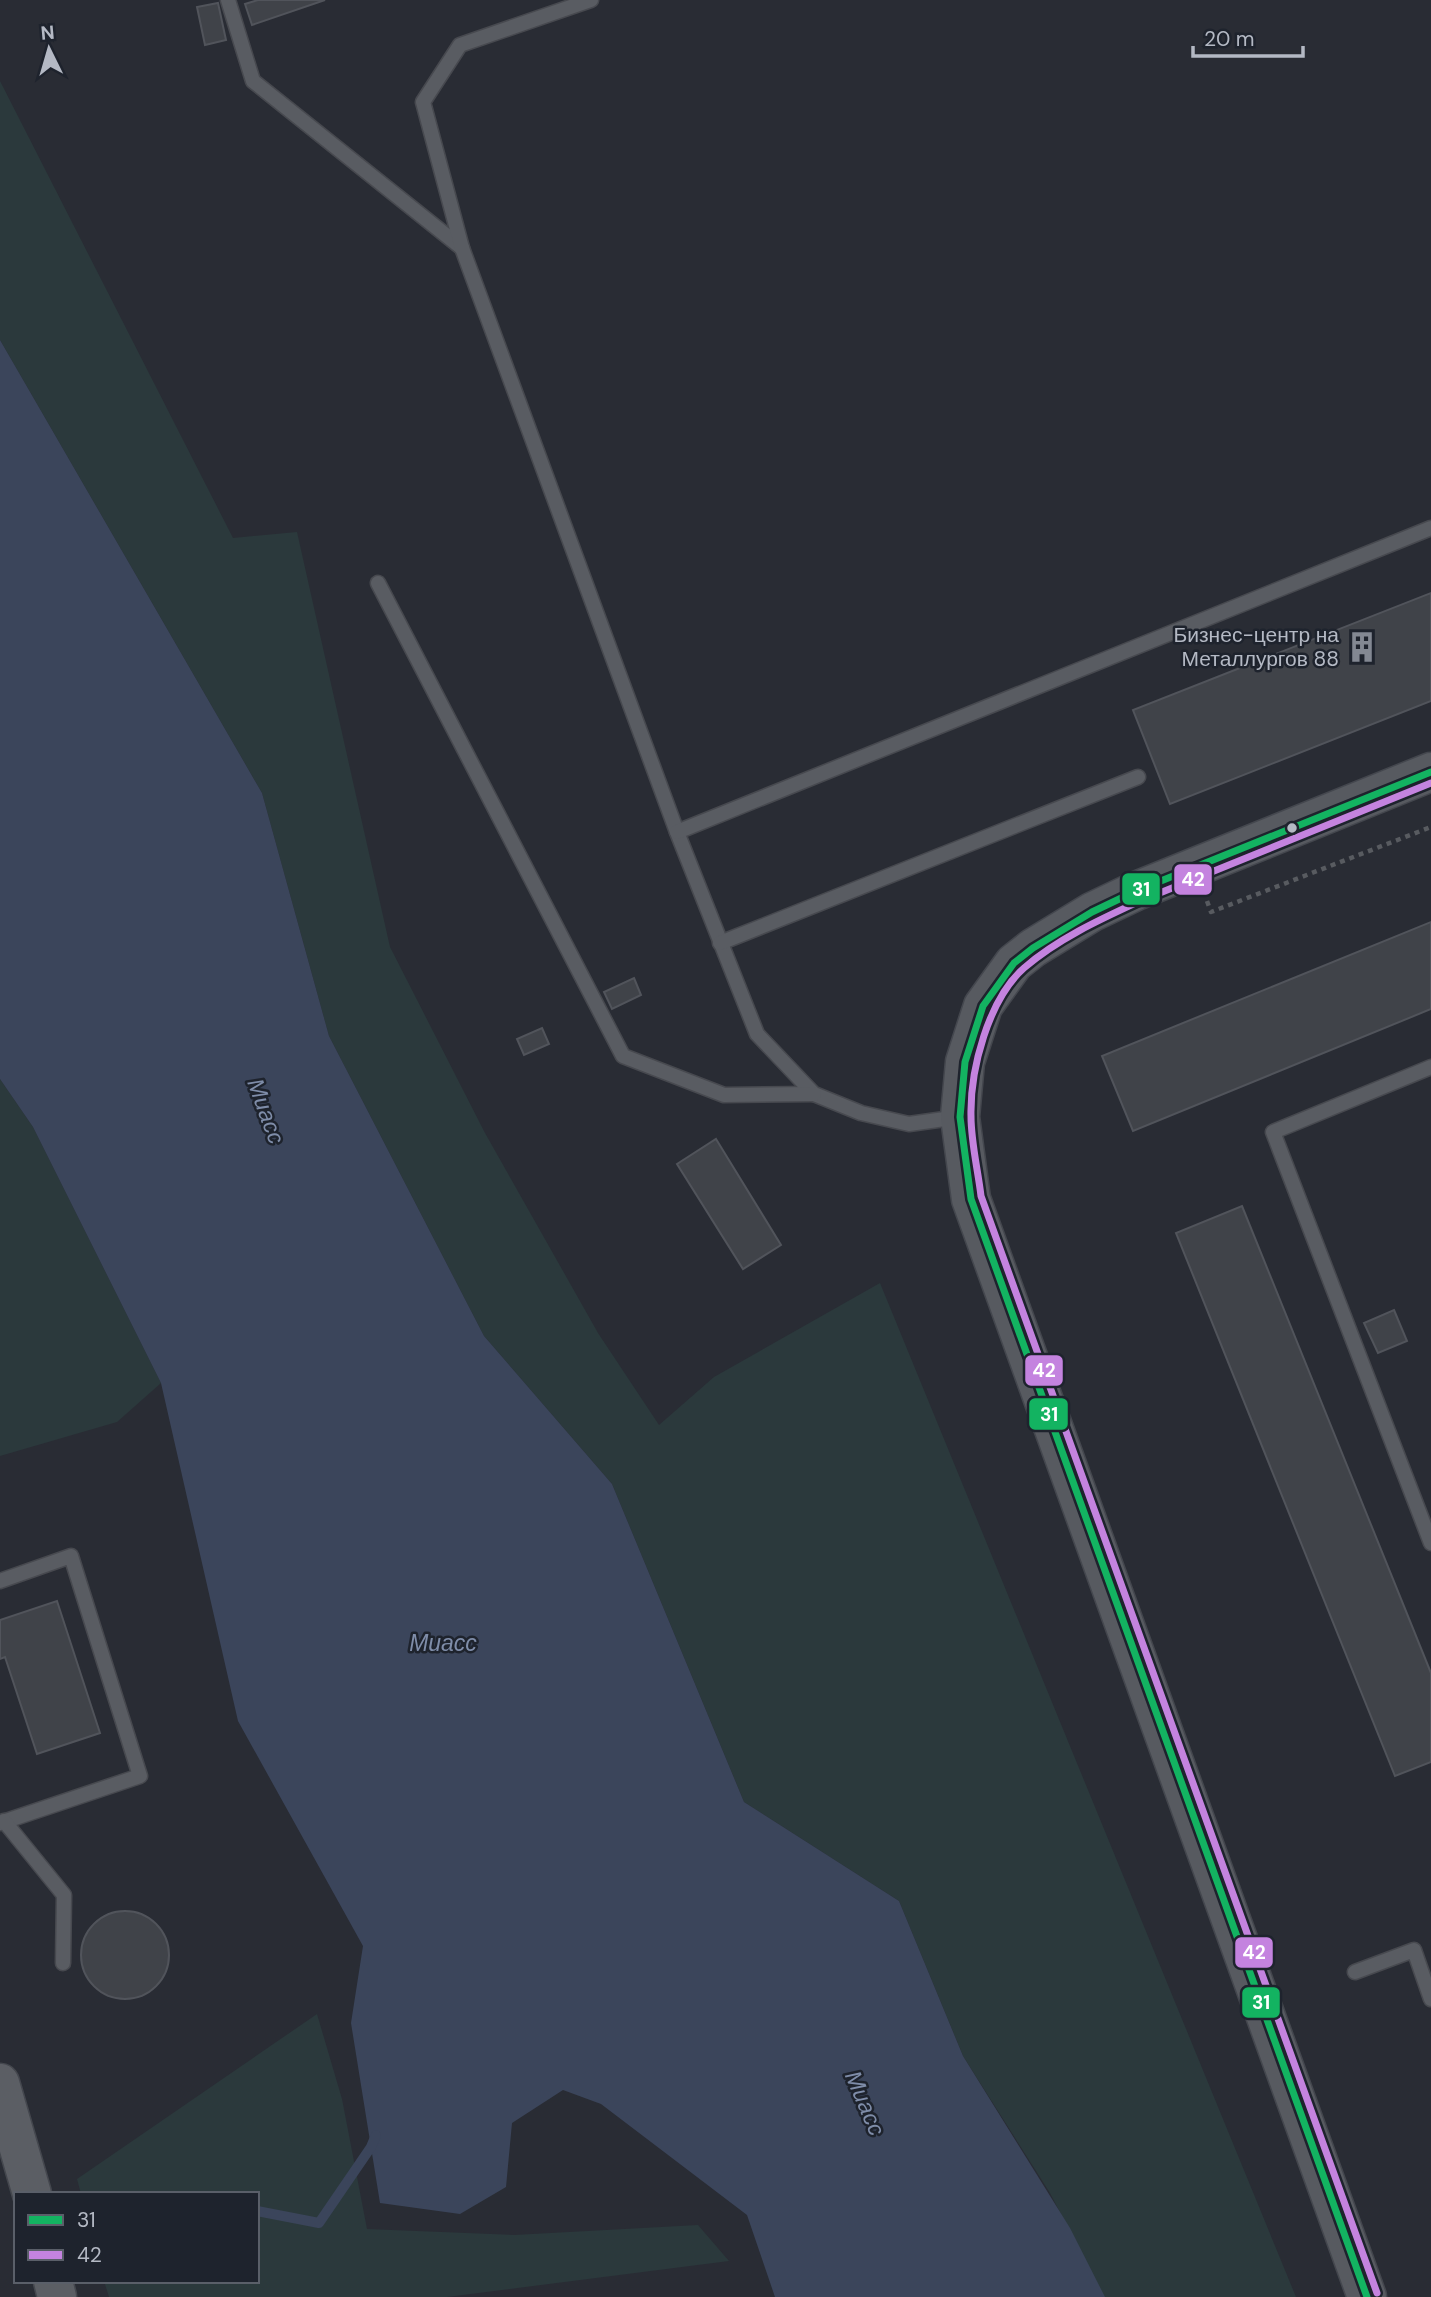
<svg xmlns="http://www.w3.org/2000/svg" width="1431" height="2297" font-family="'DM Sans',sans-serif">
<rect width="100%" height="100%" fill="#292c34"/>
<!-- green -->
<g fill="#2b393c">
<polygon points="0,81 233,538 297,532 390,947 485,1133 598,1333 659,1425 714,1377 880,1283 1296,2297 1104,2297 1050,2193 963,2056 899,1901 744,1802 612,1484 484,1336 329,1036 262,793 0,340"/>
<polygon points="0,1079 33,1127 161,1383 117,1422 0,1456"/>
<polygon points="317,2014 342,2099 367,2229 514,2235 698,2225 729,2261 447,2297 109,2297 104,2281 257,2281 257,2194 81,2194 77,2179"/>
</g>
<!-- water -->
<polygon fill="#3b455b" points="0,340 262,793 329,1036 484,1336 612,1484 744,1802 899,1901 963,2056 1070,2228 1105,2297 775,2297 747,2215 601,2104 563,2090 512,2123 506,2187 460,2214 380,2203 351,2023 363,1946 238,1721 161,1383 33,1127 0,1079"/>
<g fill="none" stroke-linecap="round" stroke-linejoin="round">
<!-- stream -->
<polyline stroke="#3b455b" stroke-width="10" points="257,2211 319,2223 371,2147 376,2135"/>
</g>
<!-- building -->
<g fill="#404349" stroke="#51545b" stroke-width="2">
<polygon points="258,0 325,0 252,25 245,4"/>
<polygon points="218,3 226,40 205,45 197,7"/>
<polygon points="1431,593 1431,701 1170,804 1133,710"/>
<polygon points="1431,922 1431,1009 1133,1131 1102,1056"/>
<polygon points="634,978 641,995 612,1009 604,992"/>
<polygon points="542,1028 549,1044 524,1055 517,1039"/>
<polygon points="716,1139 781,1245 743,1269 677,1164"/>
<polygon points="1242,1206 1431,1673 1431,1762 1395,1776 1176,1233"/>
<polygon points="1394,1310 1407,1341 1378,1353 1364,1323"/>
<polygon points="57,1601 100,1733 37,1754 5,1657 0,1659 0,1620"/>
<circle cx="125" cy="1955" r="44"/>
</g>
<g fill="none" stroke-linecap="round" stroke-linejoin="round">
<defs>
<g id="service">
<polyline points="228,0 253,81 462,248"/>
<polyline points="591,0 460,45 423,102 462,248 677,832 757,1034 814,1094 861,1113 909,1124 959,1117"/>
<polyline points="378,583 623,1056 724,1095 814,1094"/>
<polyline points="677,832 1431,528"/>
<polyline points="720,943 1138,777"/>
<polyline points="1431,1067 1273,1132 1431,1543"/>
<polyline points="0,1581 71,1556 140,1776 0,1823"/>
<polyline points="4,1821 64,1895 63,1963"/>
<polyline points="1355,1972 1414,1950 1431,1999"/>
</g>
<polyline id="secondary" points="1367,2297 971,1199 960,1117 965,1062 983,1006 1014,963 1033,948 1092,912 1136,891 1431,772"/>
<g id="primary">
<polyline points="0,2083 32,2194"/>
<polyline points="53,2281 57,2297"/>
</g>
</defs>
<!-- service casing -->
<use href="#service" stroke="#47494f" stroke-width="17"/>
<!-- secondary casing -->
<use href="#secondary" stroke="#44474e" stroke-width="41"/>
<!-- primary casing -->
<use href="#primary" stroke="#44474e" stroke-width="41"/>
<!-- path -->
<polyline stroke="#585b60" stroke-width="4.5" stroke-dasharray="5 5" stroke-linecap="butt" points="1207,901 1211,912 1431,827"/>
<!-- service -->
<use href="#service" stroke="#595c62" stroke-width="14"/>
<!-- secondary -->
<use href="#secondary" stroke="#575a60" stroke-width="38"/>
<!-- primary -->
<use href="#primary" stroke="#5b5e64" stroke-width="38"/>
<defs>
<polyline id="bus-1" points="1367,2297 971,1199 960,1117 965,1062 983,1006 1014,963 1033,948 1092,912 1136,891 1431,772"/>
<path id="bus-2" d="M1377,2293L981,1196C978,1170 971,1143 971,1116C970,1070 988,1000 1024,968C1057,939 1101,919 1140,901L1431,783"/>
</defs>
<!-- bus-1 casing -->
<use href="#bus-1" stroke="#1e232d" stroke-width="12"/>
<!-- bus-2 casing -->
<use href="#bus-2" stroke="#1e232d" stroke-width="12"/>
<!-- bus-1 -->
<use href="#bus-1" stroke="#13b361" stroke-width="7"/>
<!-- bus-2 -->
<use href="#bus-2" stroke="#c483df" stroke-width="7"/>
</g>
<!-- icons -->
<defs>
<symbol id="building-bare" viewBox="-9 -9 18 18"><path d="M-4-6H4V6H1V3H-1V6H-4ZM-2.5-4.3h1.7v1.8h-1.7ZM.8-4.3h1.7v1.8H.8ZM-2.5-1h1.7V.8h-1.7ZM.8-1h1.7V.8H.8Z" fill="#838892" stroke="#1e232d" stroke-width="2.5" paint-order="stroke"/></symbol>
</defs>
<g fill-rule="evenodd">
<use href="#building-bare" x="1340" y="625" width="44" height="44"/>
</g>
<!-- markers -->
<circle fill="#b4b9c4" stroke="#1e232d" stroke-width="2.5" cx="1292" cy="828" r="6"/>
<g text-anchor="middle" stroke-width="5" stroke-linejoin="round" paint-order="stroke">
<!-- poi labels -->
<g font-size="21" fill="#b4b9c4" stroke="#1e232d" text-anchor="end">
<text x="1339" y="642">Бизнес-центр на<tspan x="1339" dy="24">Металлургов 88</tspan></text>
</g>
<!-- water labels -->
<g font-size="23" font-style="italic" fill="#7f8da9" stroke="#1e232d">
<text transform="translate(266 1111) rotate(70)" y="8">Миасс</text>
<text x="443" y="1651">Миасс</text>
<text transform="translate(865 2103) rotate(67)" y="8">Миасс</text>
</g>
</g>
<g stroke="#1e232d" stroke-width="2.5">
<rect x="1173" y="863" width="40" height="33" rx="7" fill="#c483df"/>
<rect x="1121" y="872" width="40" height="34" rx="7" fill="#13b361"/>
<rect x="1024" y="1354" width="40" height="33" rx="7" fill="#c483df"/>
<rect x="1028" y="1397" width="41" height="34" rx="7" fill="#13b361"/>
<rect x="1234" y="1936" width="40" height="33" rx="7" fill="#c483df"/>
<rect x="1241" y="1986" width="40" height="33" rx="7" fill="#13b361"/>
</g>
<g font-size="19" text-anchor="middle" font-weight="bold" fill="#fff">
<text x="1193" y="886">42</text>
<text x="1141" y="896">31</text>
<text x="1044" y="1377">42</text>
<text x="1049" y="1421">31</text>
<text x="1254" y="1959">42</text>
<text x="1261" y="2009">31</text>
</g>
<!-- legend -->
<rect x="14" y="2192" width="245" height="91" fill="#1e232d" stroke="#5a5f69" stroke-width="2"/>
<rect x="28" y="2215" width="35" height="10" fill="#13b361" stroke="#5a5f69" stroke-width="2"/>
<text x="77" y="2227" font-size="21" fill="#b4b9c4">31</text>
<rect x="28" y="2250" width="35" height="10" fill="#c483df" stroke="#5a5f69" stroke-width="2"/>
<text x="77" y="2262" font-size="21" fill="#b4b9c4">42</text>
<!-- north arrow -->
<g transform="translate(49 49) rotate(355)" stroke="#1e232d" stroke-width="5" paint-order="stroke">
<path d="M0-5L12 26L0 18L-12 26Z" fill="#b4b9c4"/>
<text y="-10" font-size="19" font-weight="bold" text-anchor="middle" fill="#b4b9c4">N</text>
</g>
<!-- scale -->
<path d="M1193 46v10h110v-10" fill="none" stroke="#b4b9c4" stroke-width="3.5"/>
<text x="1204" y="46" font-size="21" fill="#b4b9c4" stroke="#1e232d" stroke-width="5" paint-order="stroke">20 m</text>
</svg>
